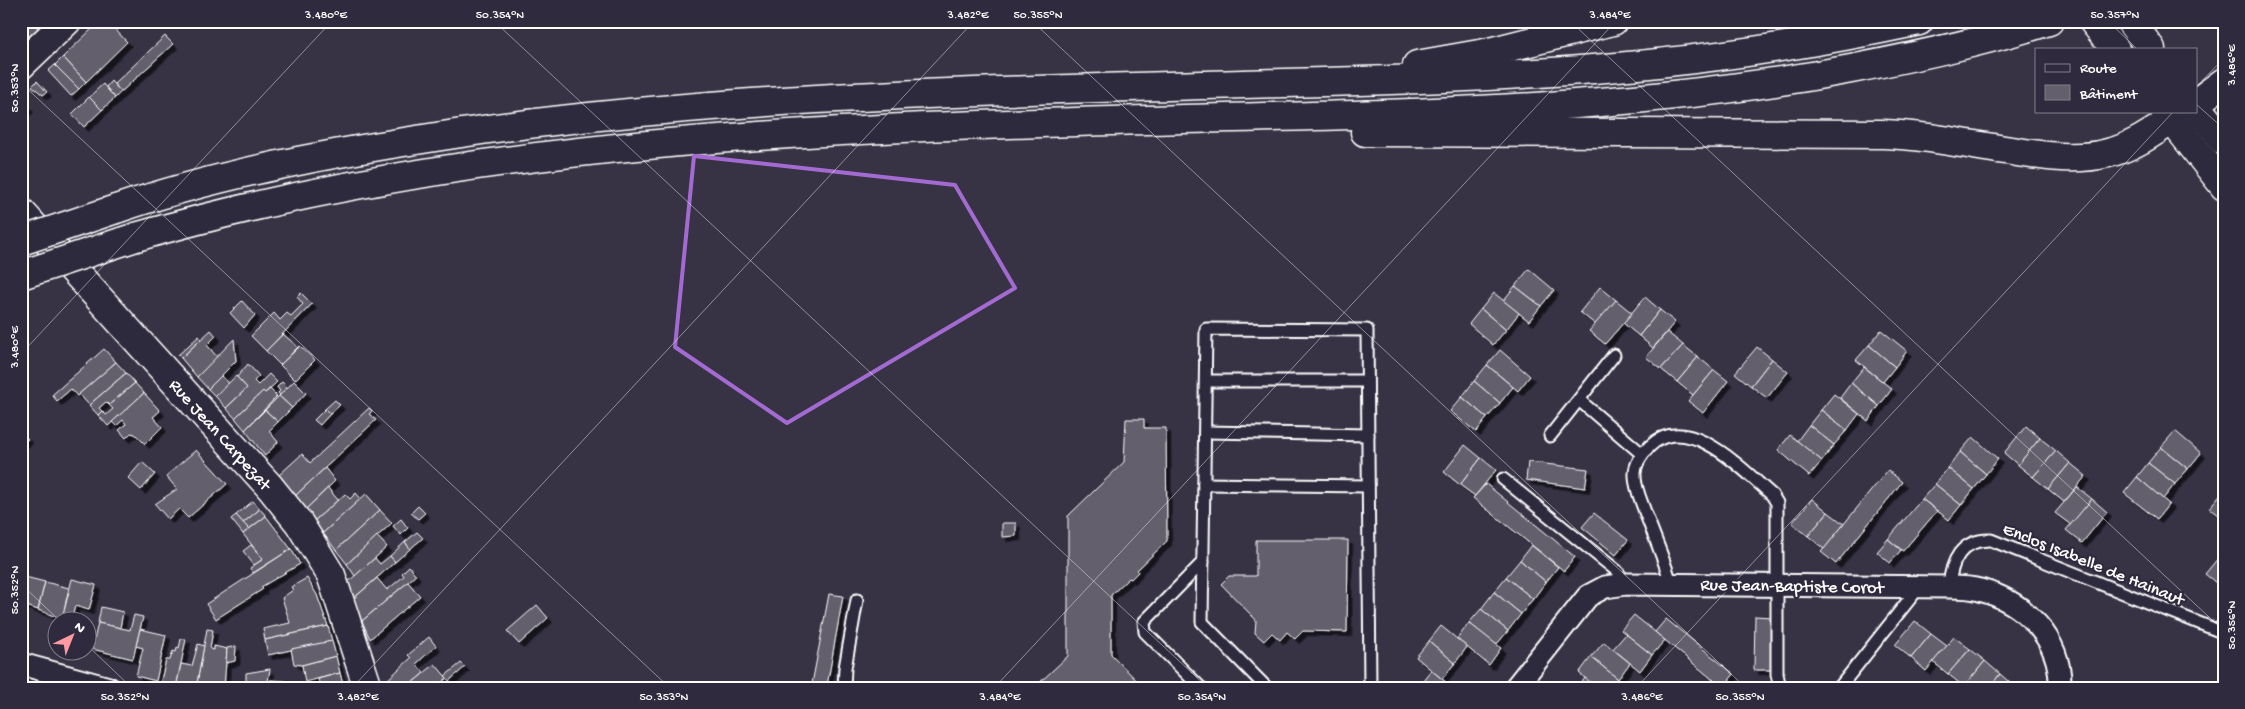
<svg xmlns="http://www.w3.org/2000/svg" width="2245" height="709" font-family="'Gochi Hand',sans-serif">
<defs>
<filter id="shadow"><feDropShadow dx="4.5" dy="4.5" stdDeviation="0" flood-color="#0009"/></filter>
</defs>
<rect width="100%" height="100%" fill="#373345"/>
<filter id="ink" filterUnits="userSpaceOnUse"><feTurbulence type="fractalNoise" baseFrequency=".02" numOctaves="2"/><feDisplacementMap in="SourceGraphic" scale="10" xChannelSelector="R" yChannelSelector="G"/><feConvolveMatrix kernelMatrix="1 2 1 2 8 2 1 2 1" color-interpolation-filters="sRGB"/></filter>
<g filter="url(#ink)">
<!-- building -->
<g fill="#635f6d" stroke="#fff" filter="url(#shadow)">
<polygon points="21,21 32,21 38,28 21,44"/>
<polygon points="32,21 45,21 38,28"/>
<polygon points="98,23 104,30 110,24 127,42 86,82 63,57"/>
<polygon points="165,36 173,44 121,92 114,84"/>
<polygon points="63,57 86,82 79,89 55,65"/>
<polygon points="55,65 79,89 71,96 48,71"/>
<polygon points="37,81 47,92 43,95 32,86"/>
<polygon points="111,81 121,92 115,98 106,87"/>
<polygon points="103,84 115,98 102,110 89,97"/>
<polygon points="89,97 102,110 84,127 72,114"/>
<polygon points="21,100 29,108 21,115"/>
<polygon points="1529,269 1554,290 1541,306 1515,286"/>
<polygon points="1515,286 1541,306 1529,321 1503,301"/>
<polygon points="1600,287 1616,300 1596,325 1580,312"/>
<polygon points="301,293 312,304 266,351 251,336 274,313 280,320 287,313 291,316 303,304 297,297"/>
<polygon points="1494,293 1519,313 1506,330 1481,309"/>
<polygon points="1645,297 1660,310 1639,336 1623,323"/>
<polygon points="1616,300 1632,313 1605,344 1589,331"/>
<polygon points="242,301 255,315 244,328 230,313"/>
<polygon points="1481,309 1506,330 1493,345 1469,324"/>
<polygon points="1660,310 1675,322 1653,348 1639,336"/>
<polygon points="211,330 216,336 207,345 218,358 197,377 181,358"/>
<polygon points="1881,330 1907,351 1895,367 1869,345"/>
<polygon points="1667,332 1683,345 1661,369 1646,357"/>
<polygon points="283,334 298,347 280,365 266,351"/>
<polygon points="199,336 201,339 181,358 178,355"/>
<polygon points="234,339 236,361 208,389 197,377"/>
<polygon points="1683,345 1698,357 1677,382 1661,369"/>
<polygon points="1869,345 1895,367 1883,382 1856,360"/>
<polygon points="300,346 315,360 295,380 280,365"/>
<polygon points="1757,347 1772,359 1751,386 1735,373"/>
<polygon points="104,349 116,362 77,396 71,389 57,401 52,395"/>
<polygon points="1500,350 1530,376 1518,391 1487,365"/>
<polygon points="1698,357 1714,370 1693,395 1677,382"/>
<polygon points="1772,359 1788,372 1767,398 1751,386"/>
<polygon points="116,362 126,373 89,405 79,394"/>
<polygon points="248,364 259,376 254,381 258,385 269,374 277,382 265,393 263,391 235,418 226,408 247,388 237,377"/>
<polygon points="1487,365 1513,387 1500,403 1474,381"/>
<polygon points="1864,367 1892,389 1879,406 1851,383"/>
<polygon points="1714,370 1728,381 1703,413 1688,401"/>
<polygon points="126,373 135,383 109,405 106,402 99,408 102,411 98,415 89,405"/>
<polygon points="221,376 229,383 215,396 208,389"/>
<polygon points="236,376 247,388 226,408 215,396"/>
<polygon points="294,381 306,393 292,408 279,396"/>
<polygon points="1474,381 1500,403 1487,418 1462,397"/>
<polygon points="282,382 287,387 280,395 278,393 280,391 277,387"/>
<polygon points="135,383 144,393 108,426 98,415 102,411 106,415 113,409 109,405"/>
<polygon points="1851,383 1879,406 1868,421 1840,398"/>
<polygon points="270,389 277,396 245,430 235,418 263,391 265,393"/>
<polygon points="144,393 160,411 153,417 162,427 145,444 135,434 131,433 126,438 119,430 126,424 123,420 116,426 112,422"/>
<polygon points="1834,394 1859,414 1847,430 1821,410"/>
<polygon points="279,396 292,408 278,422 265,410"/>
<polygon points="1462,397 1487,418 1476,432 1450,411"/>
<polygon points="335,400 340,405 330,414 325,409"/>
<polygon points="369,408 372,411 369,414 376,420 295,496 279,475 302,454 310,463"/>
<polygon points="325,409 330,414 320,425 314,420"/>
<polygon points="265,410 278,422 269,431 278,442 265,456 245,430"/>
<polygon points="1821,410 1847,430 1834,445 1809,425"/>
<polygon points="1126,419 1144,419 1144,428 1166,428 1167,541 1137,570 1138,572 1131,579 1129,578 1111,595 1111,654 1144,688 1038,688 1036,686 1068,656 1068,516 1124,462"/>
<polygon points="1809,425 1834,445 1822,461 1797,441"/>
<polygon points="2026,426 2040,438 2018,465 2004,453"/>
<polygon points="2175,431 2201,453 2188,469 2161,447"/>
<polygon points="21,432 28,439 21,445"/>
<polygon points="1790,435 1822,461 1809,476 1778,450"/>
<polygon points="1973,437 1998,459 1986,474 1960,452"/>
<polygon points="2040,438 2056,451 2033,477 2018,465"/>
<polygon points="1465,445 1481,458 1460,485 1444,472"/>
<polygon points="2161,447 2188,469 2175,484 2148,463"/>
<polygon points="196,450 227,484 188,518 179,509 168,519 155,504 177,489 166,476"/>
<polygon points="2056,451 2070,463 2048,489 2033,477"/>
<polygon points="1960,452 1986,474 1974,489 1948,468"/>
<polygon points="1481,458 1496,470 1475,496 1460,485"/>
<polygon points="142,462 155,474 141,490 128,478"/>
<polygon points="1528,462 1588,469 1585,488 1526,480"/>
<polygon points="2070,463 2086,476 2064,502 2048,489"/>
<polygon points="2148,463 2175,484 2163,499 2137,477"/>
<polygon points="325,468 335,481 305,510 295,496"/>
<polygon points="1948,468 1974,489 1961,505 1935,484"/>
<polygon points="1888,470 1902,482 1836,564 1821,552"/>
<polygon points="2137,477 2169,504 2157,519 2124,493"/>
<polygon points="1486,484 1575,557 1564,571 1473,498"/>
<polygon points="1935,484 1961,505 1949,520 1922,499"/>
<polygon points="2077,487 2092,499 2071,525 2055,513"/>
<polygon points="328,488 338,500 314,521 305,510"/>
<polygon points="2224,490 2224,520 2209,508"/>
<polygon points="356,493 361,499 323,533 314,521 345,494 350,499"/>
<polygon points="366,494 380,510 336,550 323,533"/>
<polygon points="1812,499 1828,512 1808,536 1792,523"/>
<polygon points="1922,499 1937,511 1903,551 1888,539"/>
<polygon points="2092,499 2107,512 2082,543 2066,530"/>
<polygon points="253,501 260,509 243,523 236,515"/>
<polygon points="418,506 425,513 418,519 411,513"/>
<polygon points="260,509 266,516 249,529 243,523"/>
<polygon points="380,510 392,523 347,564 336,550"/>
<polygon points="1828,512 1844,524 1824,549 1808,536"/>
<polygon points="1594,513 1628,540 1616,555 1582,527"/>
<polygon points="236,515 249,529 243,534 231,519"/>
<polygon points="266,516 291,549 253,573 250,568 263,559 243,534"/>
<polygon points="401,519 408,528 401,535 393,526"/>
<polygon points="1002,523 1016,523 1016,536 1002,537"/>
<polygon points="417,532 423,538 410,549 405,542"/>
<polygon points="377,536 387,547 355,576 347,564"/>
<polygon points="1888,539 1901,550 1890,563 1877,552"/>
<polygon points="1256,540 1348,540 1347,632 1303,631 1295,639 1287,632 1280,640 1272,633 1264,641 1255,633 1256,620 1221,584 1229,576 1256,576"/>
<polygon points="405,542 410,549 395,562 390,556"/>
<polygon points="251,545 263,559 254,565 243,551"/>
<polygon points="1531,545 1558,567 1546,582 1520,560"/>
<polygon points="291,549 300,564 261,587 263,589 216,619 206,604"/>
<polygon points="2224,551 2224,584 2221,587 2205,574"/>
<polygon points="390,556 395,562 354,598 348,582 375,558 380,564"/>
<polygon points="1520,560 1546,582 1533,599 1506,577"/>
<polygon points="409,566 416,575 362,621 352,600 377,578 387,590 404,576 402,573"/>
<polygon points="21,576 45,582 38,610 24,605 23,608 21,608"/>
<polygon points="1506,577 1533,599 1521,614 1494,592"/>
<polygon points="307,578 317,595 328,626 265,640 263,629 290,623 282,598 293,590 291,587"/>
<polygon points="72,579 96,585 89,610 75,606 71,621 62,619"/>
<polygon points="45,582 69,588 62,619 38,610"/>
<polygon points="408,582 420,596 370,639 362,621"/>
<polygon points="1494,592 1521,614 1508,631 1481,609"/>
<polygon points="829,594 843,596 827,686 812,684"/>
<polygon points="537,605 548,618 519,644 507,631"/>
<polygon points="101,607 123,612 120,628 98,623"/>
<polygon points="1481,609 1508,631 1496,645 1469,623"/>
<polygon points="134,615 143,617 133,659 92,649 98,623 130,630"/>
<polygon points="1634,615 1665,640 1652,655 1621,630"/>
<polygon points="1755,616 1772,617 1772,670 1754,670"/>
<polygon points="1666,619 1734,674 1723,688 1655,632"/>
<polygon points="1915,621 1931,634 1911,658 1895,645"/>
<polygon points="1469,623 1501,648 1489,665 1457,639"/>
<polygon points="328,626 332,641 268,655 265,640"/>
<polygon points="1441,626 1467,647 1455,663 1429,641"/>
<polygon points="140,629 166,635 156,681 136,676 143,648 136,646"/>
<polygon points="207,629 213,630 210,649 214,650 214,646 227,649 224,688 196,688"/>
<polygon points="1626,634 1652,655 1640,671 1613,649"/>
<polygon points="1931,634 1947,646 1926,671 1911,658"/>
<polygon points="429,637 436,646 416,664 424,673 406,688 389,688 386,681 411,658 408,655"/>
<polygon points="1954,637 1970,649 1948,674 1933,662"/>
<polygon points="181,639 186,639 176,688 159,688 166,660 170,660 173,651 176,652 177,647 179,648"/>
<polygon points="332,641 336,656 302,665 294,664 291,649"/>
<polygon points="1429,641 1455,663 1442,679 1416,657"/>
<polygon points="1604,642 1630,663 1618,679 1591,657"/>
<polygon points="198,644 204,646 196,688 176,688 181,664 192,666"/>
<polygon points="236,646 235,661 226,663 227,648"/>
<polygon points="1970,649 1985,661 1964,687 1948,674"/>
<polygon points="336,656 340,673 305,682 302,665"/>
<polygon points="1591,657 1618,679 1610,688 1597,688 1579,673"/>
<polygon points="1985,661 2000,674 1989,688 1965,688 1964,687"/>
<polygon points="461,663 465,667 449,681 445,676"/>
<polygon points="435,664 447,678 435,688 406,688"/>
<polygon points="270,669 267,688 246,686 246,673"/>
<polygon points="1431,670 1453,688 1423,688 1419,685"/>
<polygon points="340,673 344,688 321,688 318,679"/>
<polygon points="2000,674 2015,687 1989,688"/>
<polygon points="1585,678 1597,688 1578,688"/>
<polygon points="1713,679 1717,683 1723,688 1706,688"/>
<polygon points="270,680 285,681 284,688 267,688"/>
<polygon points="812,684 827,686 827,688 811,688"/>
</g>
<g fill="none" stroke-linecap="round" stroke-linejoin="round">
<defs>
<g id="lane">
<polyline points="1206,381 1367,381"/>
<polyline points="1579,400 1642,454"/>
<polyline points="1205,432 1368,435"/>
<polyline points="1550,436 1614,355"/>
<polyline points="1503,479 1617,571 1626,584"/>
<polyline points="1204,484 1368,486"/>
<path d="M1671,583C1664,559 1654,536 1645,512C1641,500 1635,488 1635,476C1634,464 1642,454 1650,446C1688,410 1744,471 1772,495L1777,503V674L1780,688"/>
<path d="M1949,587C1951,561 1961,539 1991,540L2224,633"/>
<polyline points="844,688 845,668 857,600"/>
<polyline points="1201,688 1145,632 1144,622 1203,562"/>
<polyline points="1267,688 1202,622 1206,329 1367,330 1370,688"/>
<polyline points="1839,688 1920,586"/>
</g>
<g id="street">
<polyline points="21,664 109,688"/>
<path d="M1515,688L1588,596L1605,587L1626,584L1949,587C1959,587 1970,587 1980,590C2024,601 2062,639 2060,688"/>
</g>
<g id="secondary">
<polyline points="2093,21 2115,49"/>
<polyline points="2130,21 2151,49"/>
<polyline points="21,65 67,21"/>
<polyline points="2196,106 2224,141"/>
<polyline points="2165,111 2224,186"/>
<polyline points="21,212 270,487 299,523 331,575 368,688"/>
</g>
<g id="highway">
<polyline points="1417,65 1485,53 1613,21"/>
<polyline points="2196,103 2224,82"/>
<path d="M1365,132L1883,134C1924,135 1965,144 2005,150C2038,155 2074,162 2108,153C2131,148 2152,133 2172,120"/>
<path d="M116,209C233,169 359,148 482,130C720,97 961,92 1202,85C1351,81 1500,79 1649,64C1740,55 1830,40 1919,21"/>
<path d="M136,237C476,138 832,128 1184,119C1407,114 1632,111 1851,69C1918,56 1984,42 2049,21"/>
</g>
</defs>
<!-- lane casing -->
<use href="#lane" stroke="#fff" stroke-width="15"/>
<!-- street casing -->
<use href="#street" stroke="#fff" stroke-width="25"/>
<!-- secondary casing -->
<use href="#secondary" stroke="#fff" stroke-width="31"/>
<!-- highway casing -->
<use href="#highway" stroke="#fff" stroke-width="31"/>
<!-- lane -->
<use href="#lane" stroke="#2f2a3d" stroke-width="11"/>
<!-- street -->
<use href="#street" stroke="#2f2a3d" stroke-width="21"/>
<!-- secondary -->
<use href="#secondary" stroke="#2f2a3d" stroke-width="28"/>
<!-- highway -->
<use href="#highway" stroke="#2f2a3d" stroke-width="28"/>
<defs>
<g id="highway-bridge">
<polyline points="21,241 116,209"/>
<polyline points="21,275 136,237"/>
</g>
</defs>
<!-- highway-bridge casing -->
<use href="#highway-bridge" stroke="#fff" stroke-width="31" stroke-linecap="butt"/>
<!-- highway-bridge -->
<use href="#highway-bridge" stroke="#2f2a3d" stroke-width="28"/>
</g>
</g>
<!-- marked area -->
<path fill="none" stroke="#a36bd2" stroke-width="4" stroke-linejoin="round" d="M694,156L955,185L1015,288L787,423L675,347Z"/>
<!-- ticks -->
<path fill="none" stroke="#fff" stroke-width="1" stroke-opacity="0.45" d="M494,21L1208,688M1032,21L1746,688M1570,21L2224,631M2108,21L2137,49M21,83L670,688M2196,87L2224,58M2196,104L2224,129M21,354L332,21M21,584L61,622M88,646L132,688M352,688L974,21M994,688L1616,21M1636,688L2174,111"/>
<g text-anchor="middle" stroke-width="4.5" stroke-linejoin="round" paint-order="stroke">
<!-- street labels -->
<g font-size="18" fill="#fff" stroke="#2f2a3d">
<text transform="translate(221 434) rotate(48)" y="6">Rue Jean Carpezat</text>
<text transform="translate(2094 563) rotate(22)" y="6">Enclos Isabelle de Hainaut</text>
<text transform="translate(1792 585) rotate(1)" y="6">Rue Jean-Baptiste Corot</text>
</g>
</g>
<!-- margin -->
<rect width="2245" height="709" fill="none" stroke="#2f2a3d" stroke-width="55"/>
<!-- legend -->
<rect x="2035" y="48" width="162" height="65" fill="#2f2a3d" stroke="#827f8b"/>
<rect x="2045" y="64" width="25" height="8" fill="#2f2a3d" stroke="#827f8b"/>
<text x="2080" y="72" font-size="15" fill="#ffffff">Route</text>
<rect x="2045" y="85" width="25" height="15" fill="#635f6d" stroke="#827f8b"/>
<text x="2080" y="98" font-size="15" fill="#ffffff">Bâtiment</text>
<!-- north arrow -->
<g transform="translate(72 636) rotate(43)"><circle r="24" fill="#2f2a3d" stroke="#827f8b"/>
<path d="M0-4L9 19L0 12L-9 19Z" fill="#ff9aa2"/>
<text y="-8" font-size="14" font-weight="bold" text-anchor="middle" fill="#ffffff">N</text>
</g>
<rect x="28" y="28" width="2190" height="654" fill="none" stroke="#fff" stroke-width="2"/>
<g font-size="12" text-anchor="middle" fill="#fff">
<text x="326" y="18">3.480°E</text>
<text x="500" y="18">50.354°N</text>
<text x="968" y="18">3.482°E</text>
<text x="1038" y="18">50.355°N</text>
<text x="1610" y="18">3.484°E</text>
<text x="2115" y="18">50.357°N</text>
<text transform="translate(2231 65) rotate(-90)" y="4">3.486°E</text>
<text transform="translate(14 88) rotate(-90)" y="4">50.353°N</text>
<text transform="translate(14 347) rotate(-90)" y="4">3.480°E</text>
<text transform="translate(14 590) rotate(-90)" y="4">50.352°N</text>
<text transform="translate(2231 625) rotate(-90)" y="4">50.356°N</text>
<text x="125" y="700">50.352°N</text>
<text x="358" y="700">3.482°E</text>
<text x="664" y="700">50.353°N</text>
<text x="1000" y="700">3.484°E</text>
<text x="1202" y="700">50.354°N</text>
<text x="1642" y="700">3.486°E</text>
<text x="1740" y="700">50.355°N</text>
</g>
</svg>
